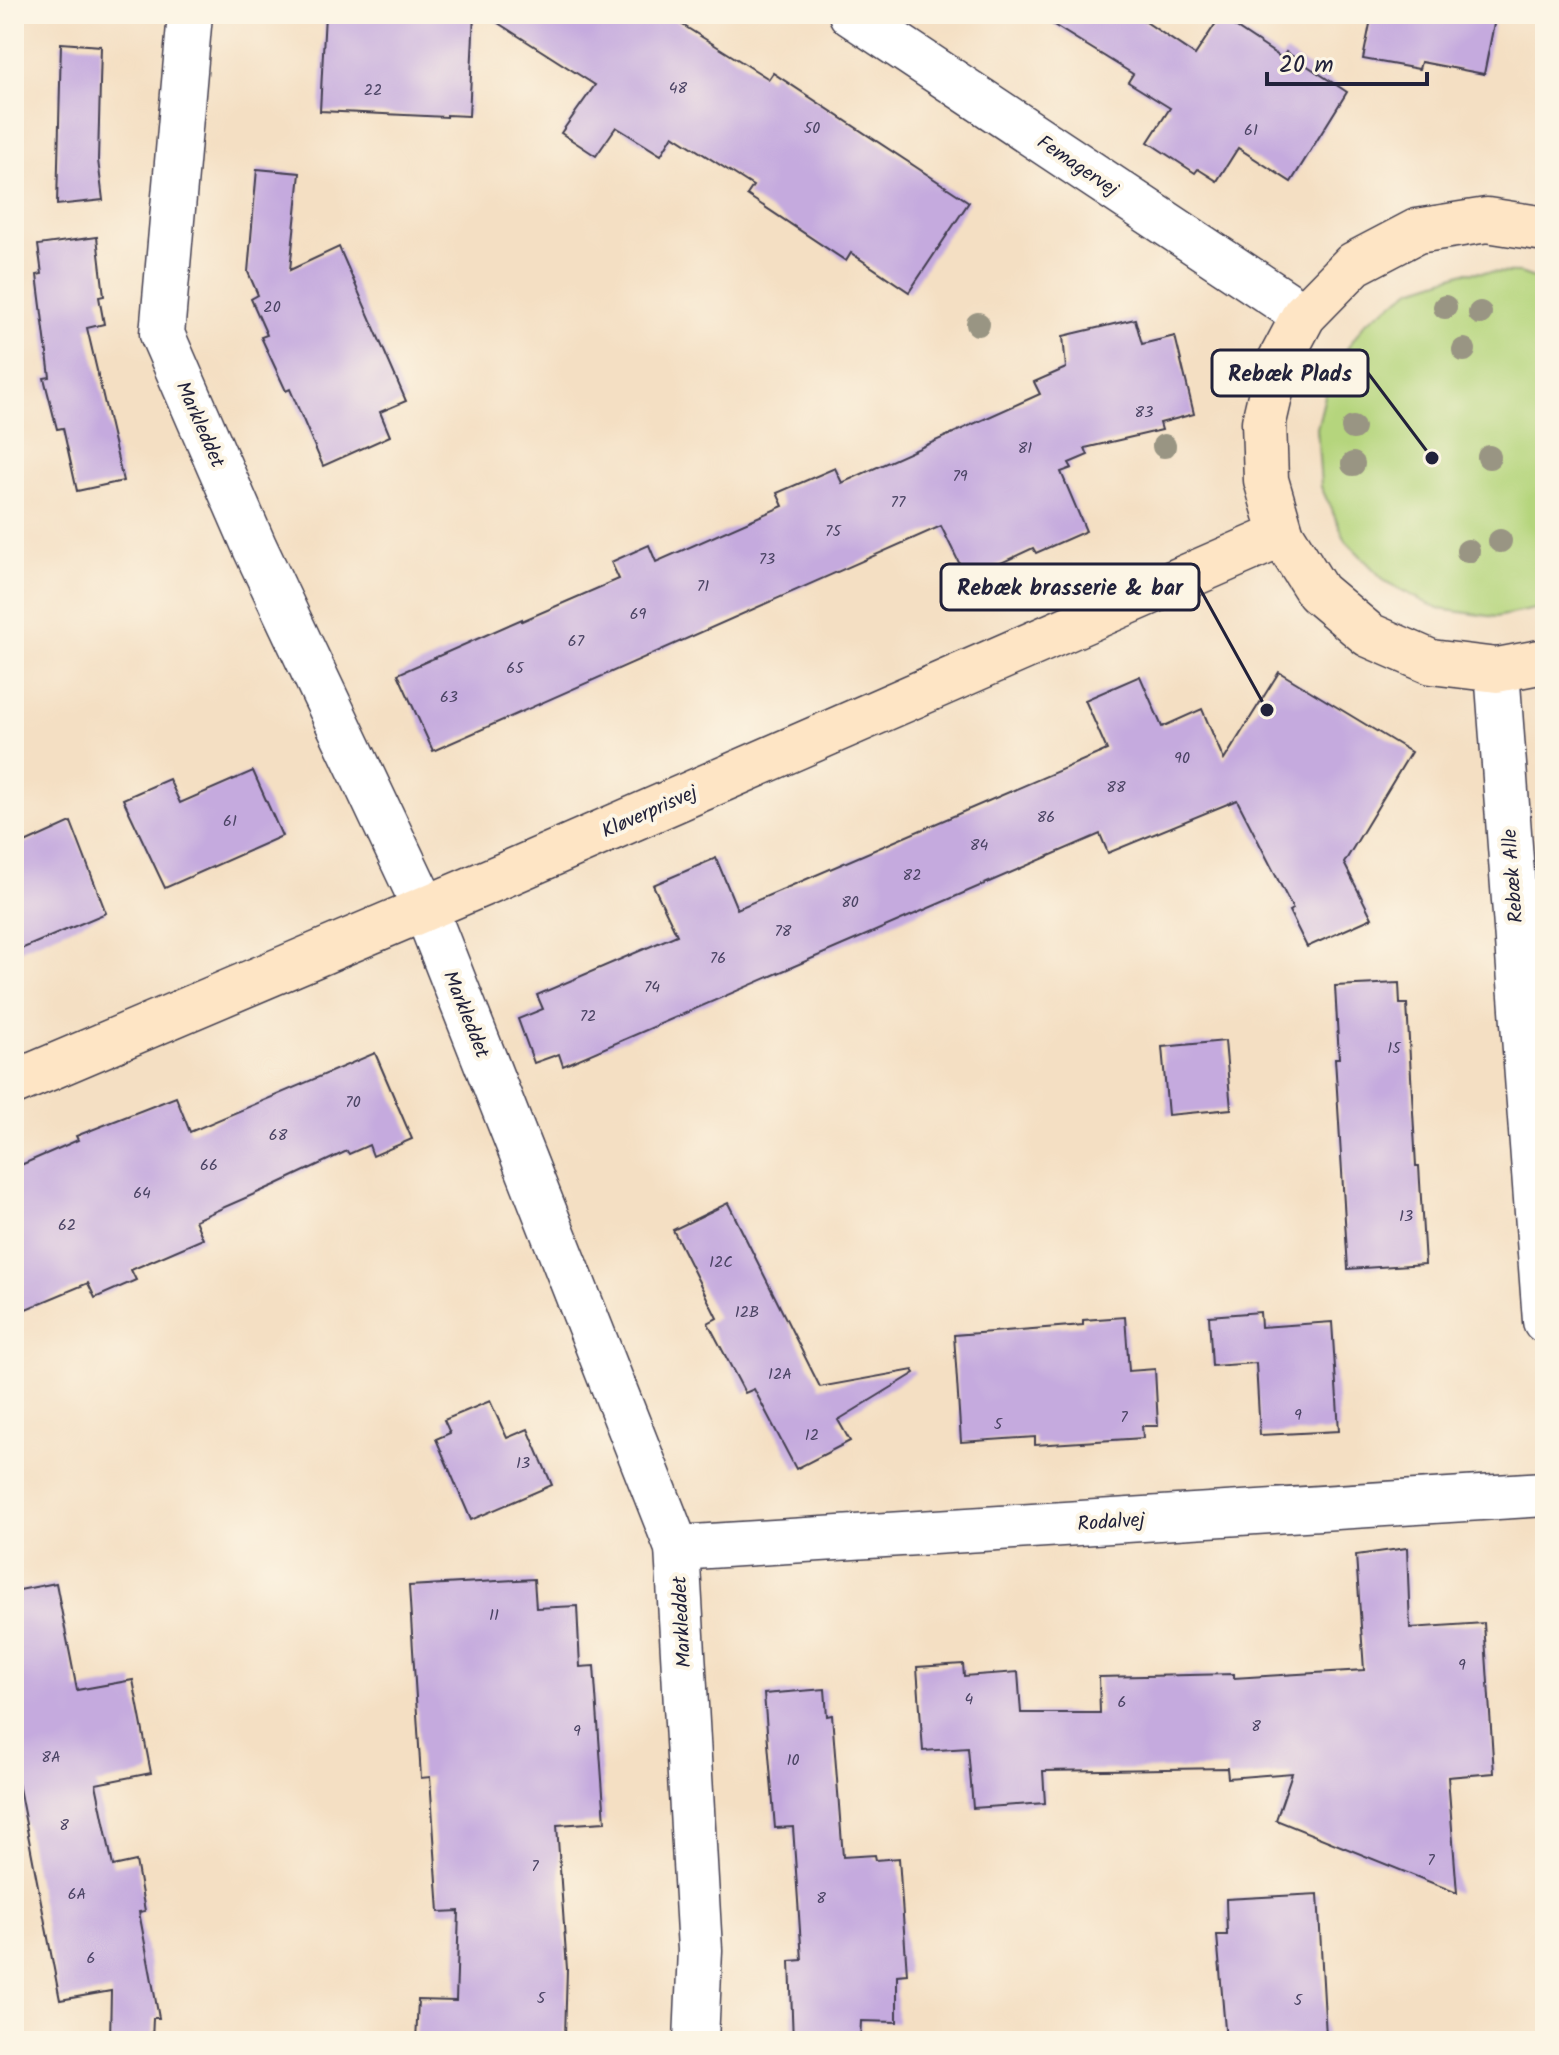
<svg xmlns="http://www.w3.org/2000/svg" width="1559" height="2055" font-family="Kalam,sans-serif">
<rect width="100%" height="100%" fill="#fcf5e5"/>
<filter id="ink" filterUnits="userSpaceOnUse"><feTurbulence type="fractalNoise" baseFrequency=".0125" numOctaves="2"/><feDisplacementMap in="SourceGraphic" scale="16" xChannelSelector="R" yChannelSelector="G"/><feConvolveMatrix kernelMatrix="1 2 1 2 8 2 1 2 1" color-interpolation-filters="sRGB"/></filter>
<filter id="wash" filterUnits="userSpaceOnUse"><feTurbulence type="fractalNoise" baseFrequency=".006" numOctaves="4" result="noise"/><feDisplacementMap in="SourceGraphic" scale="32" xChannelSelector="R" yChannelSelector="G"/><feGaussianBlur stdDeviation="1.8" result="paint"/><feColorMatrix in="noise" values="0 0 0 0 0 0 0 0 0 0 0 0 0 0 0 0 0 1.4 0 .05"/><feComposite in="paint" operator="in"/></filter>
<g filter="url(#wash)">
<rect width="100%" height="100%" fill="#f4dfc3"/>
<!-- green -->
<polygon fill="#b5d57d" stroke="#6c7c5c" stroke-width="2" points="1465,272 1520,273 1545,282 1545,607 1496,617 1438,609 1386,582 1346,541 1321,487 1317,428 1331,372 1365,323 1412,289"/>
<g id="blocks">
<!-- building -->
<g fill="#c5aade">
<polygon points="325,14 474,14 469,116 447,115 447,117 320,111"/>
<polygon points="484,14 665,14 769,79 773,73 969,202 909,292 851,253 846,261 747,195 753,186 673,135 661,155 616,127 596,156 561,133 595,85"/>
<polygon points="1036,14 1134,14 1195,55 1220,17 1282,58 1286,52 1347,92 1291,182 1238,148 1217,181 1198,169 1195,173 1148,142 1170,108 1128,82 1133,74"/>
<polygon points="1372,14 1496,14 1484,74 1421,62 1419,69 1363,59"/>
<polygon points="61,43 101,46 98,160 103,200 57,205"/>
<polygon points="257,169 300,173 290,270 339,247 406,401 380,412 390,436 323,466 290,389 286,391 261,337 267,335 251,299 258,295 248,272"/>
<polygon points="97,237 104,296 99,297 104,324 87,328 123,481 77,491 63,428 57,429 44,378 50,377 37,275 42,274 38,245"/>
<polygon points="1135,319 1142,344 1175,336 1194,414 1160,423 1162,430 1085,448 1088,455 1069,463 1072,468 1061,472 1086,531 1036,553 1033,548 967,579 941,526 433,751 398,674 522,619 522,621 619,579 611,562 649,545 656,562 783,506 777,493 835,468 842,483 1040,394 1034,382 1066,368 1063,336"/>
<polygon points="1279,672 1411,752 1344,863 1372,918 1307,947 1289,911 1293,909 1237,800 1108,853 1100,834 563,1066 559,1054 534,1063 518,1019 543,1009 537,995 677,935 653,885 716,858 737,909 1107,750 1085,700 1140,676 1162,727 1202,709 1224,760"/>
<polygon points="253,771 282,836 165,888 123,799 169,779 180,803"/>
<polygon points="71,822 106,913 14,952 14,848"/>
<polygon points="1399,983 1400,1004 1407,1004 1416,1166 1419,1166 1425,1264 1348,1269 1335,1058 1339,1058 1335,986"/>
<polygon points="1225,1041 1231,1109 1168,1115 1162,1047"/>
<polygon points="375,1053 412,1139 373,1156 369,1145 349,1154 347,1151 275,1185 195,1220 203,1239 131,1270 136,1280 95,1298 88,1283 14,1314 14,1168 78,1140 76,1136 176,1097 190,1132"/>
<polygon points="728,1203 820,1387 913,1370 915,1373 838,1420 850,1441 796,1469 754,1389 745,1393 708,1323 717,1318 673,1230"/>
<polygon points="1260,1312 1261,1327 1332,1322 1339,1431 1260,1435 1256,1363 1212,1366 1209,1316"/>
<polygon points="1125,1317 1129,1371 1155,1369 1158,1426 1142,1426 1143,1438 1035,1445 1035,1437 961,1442 954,1335 1083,1325 1083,1320"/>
<polygon points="490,1401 507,1438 528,1429 552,1485 471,1520 436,1439 450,1433 444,1420"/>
<polygon points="1407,1548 1410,1628 1484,1623 1494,1773 1448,1777 1457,1893 1276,1820 1292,1773 1228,1778 1227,1768 1043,1771 1045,1803 973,1808 968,1748 923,1751 917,1667 963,1664 964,1676 1018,1672 1021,1713 1100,1713 1099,1677 1234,1674 1234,1678 1364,1670 1356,1555"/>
<polygon points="534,1579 536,1608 577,1606 580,1667 594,1666 605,1822 557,1825 567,1969 565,2036 541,2035 541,2041 416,2041 418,2000 456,2001 459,1911 439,1912 430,1777 421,1778 409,1586"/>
<polygon points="56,1583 77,1690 133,1680 151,1773 96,1784 113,1866 136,1861 145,1911 139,1912 159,2018 153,2018 152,2041 110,2041 111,1991 60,2000 14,1762 14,1591"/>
<polygon points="825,1689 827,1716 832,1715 843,1857 875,1855 876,1860 899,1858 907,1974 897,1975 897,2022 861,2021 860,2041 793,2041 790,1961 802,1960 793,1827 775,1828 764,1694"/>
<polygon points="1318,1894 1326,2036 1226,2041 1217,1935 1227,1935 1226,1899"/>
</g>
</g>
</g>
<g filter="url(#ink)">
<use href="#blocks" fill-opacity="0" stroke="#423e4f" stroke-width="2"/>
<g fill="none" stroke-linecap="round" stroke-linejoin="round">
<defs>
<g id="street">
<polyline points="190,14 162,334 255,548 425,908 677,1548 700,1950 696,2041"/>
<polyline points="851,14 1304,315"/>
<polyline points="1497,670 1545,1321"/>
<polyline points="677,1548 1545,1494"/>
</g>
<g id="secondary">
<polyline points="1545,229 1487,220 1417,231 1354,264 1304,315 1277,366 1264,422 1266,480 1282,535 1318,592 1369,635 1431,662 1497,670 1545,661"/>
<polyline points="14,1083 511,872 1282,535"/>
</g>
</defs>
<!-- street casing -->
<use href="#street" stroke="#423e4f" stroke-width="47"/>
<!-- secondary casing -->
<use href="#secondary" stroke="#423e4f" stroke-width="47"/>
<!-- street -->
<use href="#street" stroke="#fff" stroke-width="44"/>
<!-- secondary -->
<use href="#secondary" stroke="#fee5c5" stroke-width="44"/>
</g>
<!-- trees -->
<g fill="#999583">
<circle cx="1445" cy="307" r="12"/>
<circle cx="1480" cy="313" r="12"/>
<circle cx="978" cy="324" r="12"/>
<circle cx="1464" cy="350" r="12"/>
<circle cx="1353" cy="428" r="12"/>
<circle cx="1164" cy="446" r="12"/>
<circle cx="1489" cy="457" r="12"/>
<circle cx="1353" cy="464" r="12"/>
<circle cx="1500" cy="541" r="12"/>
<circle cx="1468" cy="551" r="12"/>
</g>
</g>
<g text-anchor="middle" stroke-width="8" stroke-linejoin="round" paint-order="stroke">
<!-- number labels -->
<g font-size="16" fill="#4b4464">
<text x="678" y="93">48</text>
<text x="373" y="95">22</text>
<text x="812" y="133">50</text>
<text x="1251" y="135">61</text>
<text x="272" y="312">20</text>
<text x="1144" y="417">83</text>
<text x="1025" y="453">81</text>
<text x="960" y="481">79</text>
<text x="898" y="507">77</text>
<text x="833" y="536">75</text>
<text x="767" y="564">73</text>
<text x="703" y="591">71</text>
<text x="638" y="619">69</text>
<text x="576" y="646">67</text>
<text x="515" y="673">65</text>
<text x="449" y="702">63</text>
<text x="1182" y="763">90</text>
<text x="1116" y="792">88</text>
<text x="1046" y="822">86</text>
<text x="230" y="826">61</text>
<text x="979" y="850">84</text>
<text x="912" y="880">82</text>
<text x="850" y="907">80</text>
<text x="783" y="936">78</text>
<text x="718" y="963">76</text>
<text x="652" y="992">74</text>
<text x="588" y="1021">72</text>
<text x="1394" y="1053">15</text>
<text x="353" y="1107">70</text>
<text x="278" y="1140">68</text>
<text x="209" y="1170">66</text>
<text x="142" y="1198">64</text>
<text x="1406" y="1221">13</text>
<text x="67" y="1230">62</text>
<text x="721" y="1267">12C</text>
<text x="747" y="1317">12B</text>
<text x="780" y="1379">12A</text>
<text x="1298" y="1420">9</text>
<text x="1124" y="1422">7</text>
<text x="998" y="1429">5</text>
<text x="812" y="1440">12</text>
<text x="523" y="1468">13</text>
<text x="494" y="1620">11</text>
<text x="1462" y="1670">9</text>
<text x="969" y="1704">4</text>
<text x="1122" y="1707">6</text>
<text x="1256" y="1731">8</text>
<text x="577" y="1736">9</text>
<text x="51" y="1762">8A</text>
<text x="793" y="1765">10</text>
<text x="64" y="1830">8</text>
<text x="1431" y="1865">7</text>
<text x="535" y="1871">7</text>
<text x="77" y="1899">6A</text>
<text x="821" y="1903">8</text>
<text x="91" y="1963">6</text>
<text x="541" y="2003">5</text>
<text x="1298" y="2005">5</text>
</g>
<!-- street labels -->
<g font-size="20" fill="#22223b" stroke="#fcf5e5">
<text transform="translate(1078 165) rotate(34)" y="7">Femagervej</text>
<text transform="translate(201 424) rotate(66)" y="7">Markleddet</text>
<text transform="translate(649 811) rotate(-24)" y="7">Kløverprisvej</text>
<text transform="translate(1512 876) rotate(-94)" y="7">Rebæk Alle</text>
<text transform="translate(467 1014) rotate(68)" y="7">Markleddet</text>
<text transform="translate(1111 1521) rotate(-4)" y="7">Rodalvej</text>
<text transform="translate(681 1622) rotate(-93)" y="7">Markleddet</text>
</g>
</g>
<!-- callouts -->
<path fill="none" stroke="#22223b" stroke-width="3" d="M1432 458L1368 373M1267 710L1199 587"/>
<g fill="#22223b" stroke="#fcf5e5" stroke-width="3">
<circle cx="1432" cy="458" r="8"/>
<circle cx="1267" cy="710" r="8"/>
</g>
<g fill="#fcf5e5" stroke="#22223b" stroke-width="3">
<rect x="1212" y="350" width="156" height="46" rx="8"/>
<rect x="941" y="564" width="258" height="46" rx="8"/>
</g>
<g font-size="22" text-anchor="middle" font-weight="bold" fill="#22223b">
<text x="1290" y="381">Rebæk Plads</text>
<text x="1070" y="595">Rebæk brasserie &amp; bar</text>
</g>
<!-- margin -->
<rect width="1559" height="2055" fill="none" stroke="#fcf5e5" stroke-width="48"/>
<!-- scale -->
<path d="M1267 72v12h160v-12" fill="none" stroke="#22223b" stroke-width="4"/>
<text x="1279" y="72" font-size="24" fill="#22223b" stroke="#fcf5e5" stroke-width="6" paint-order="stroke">20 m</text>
</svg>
